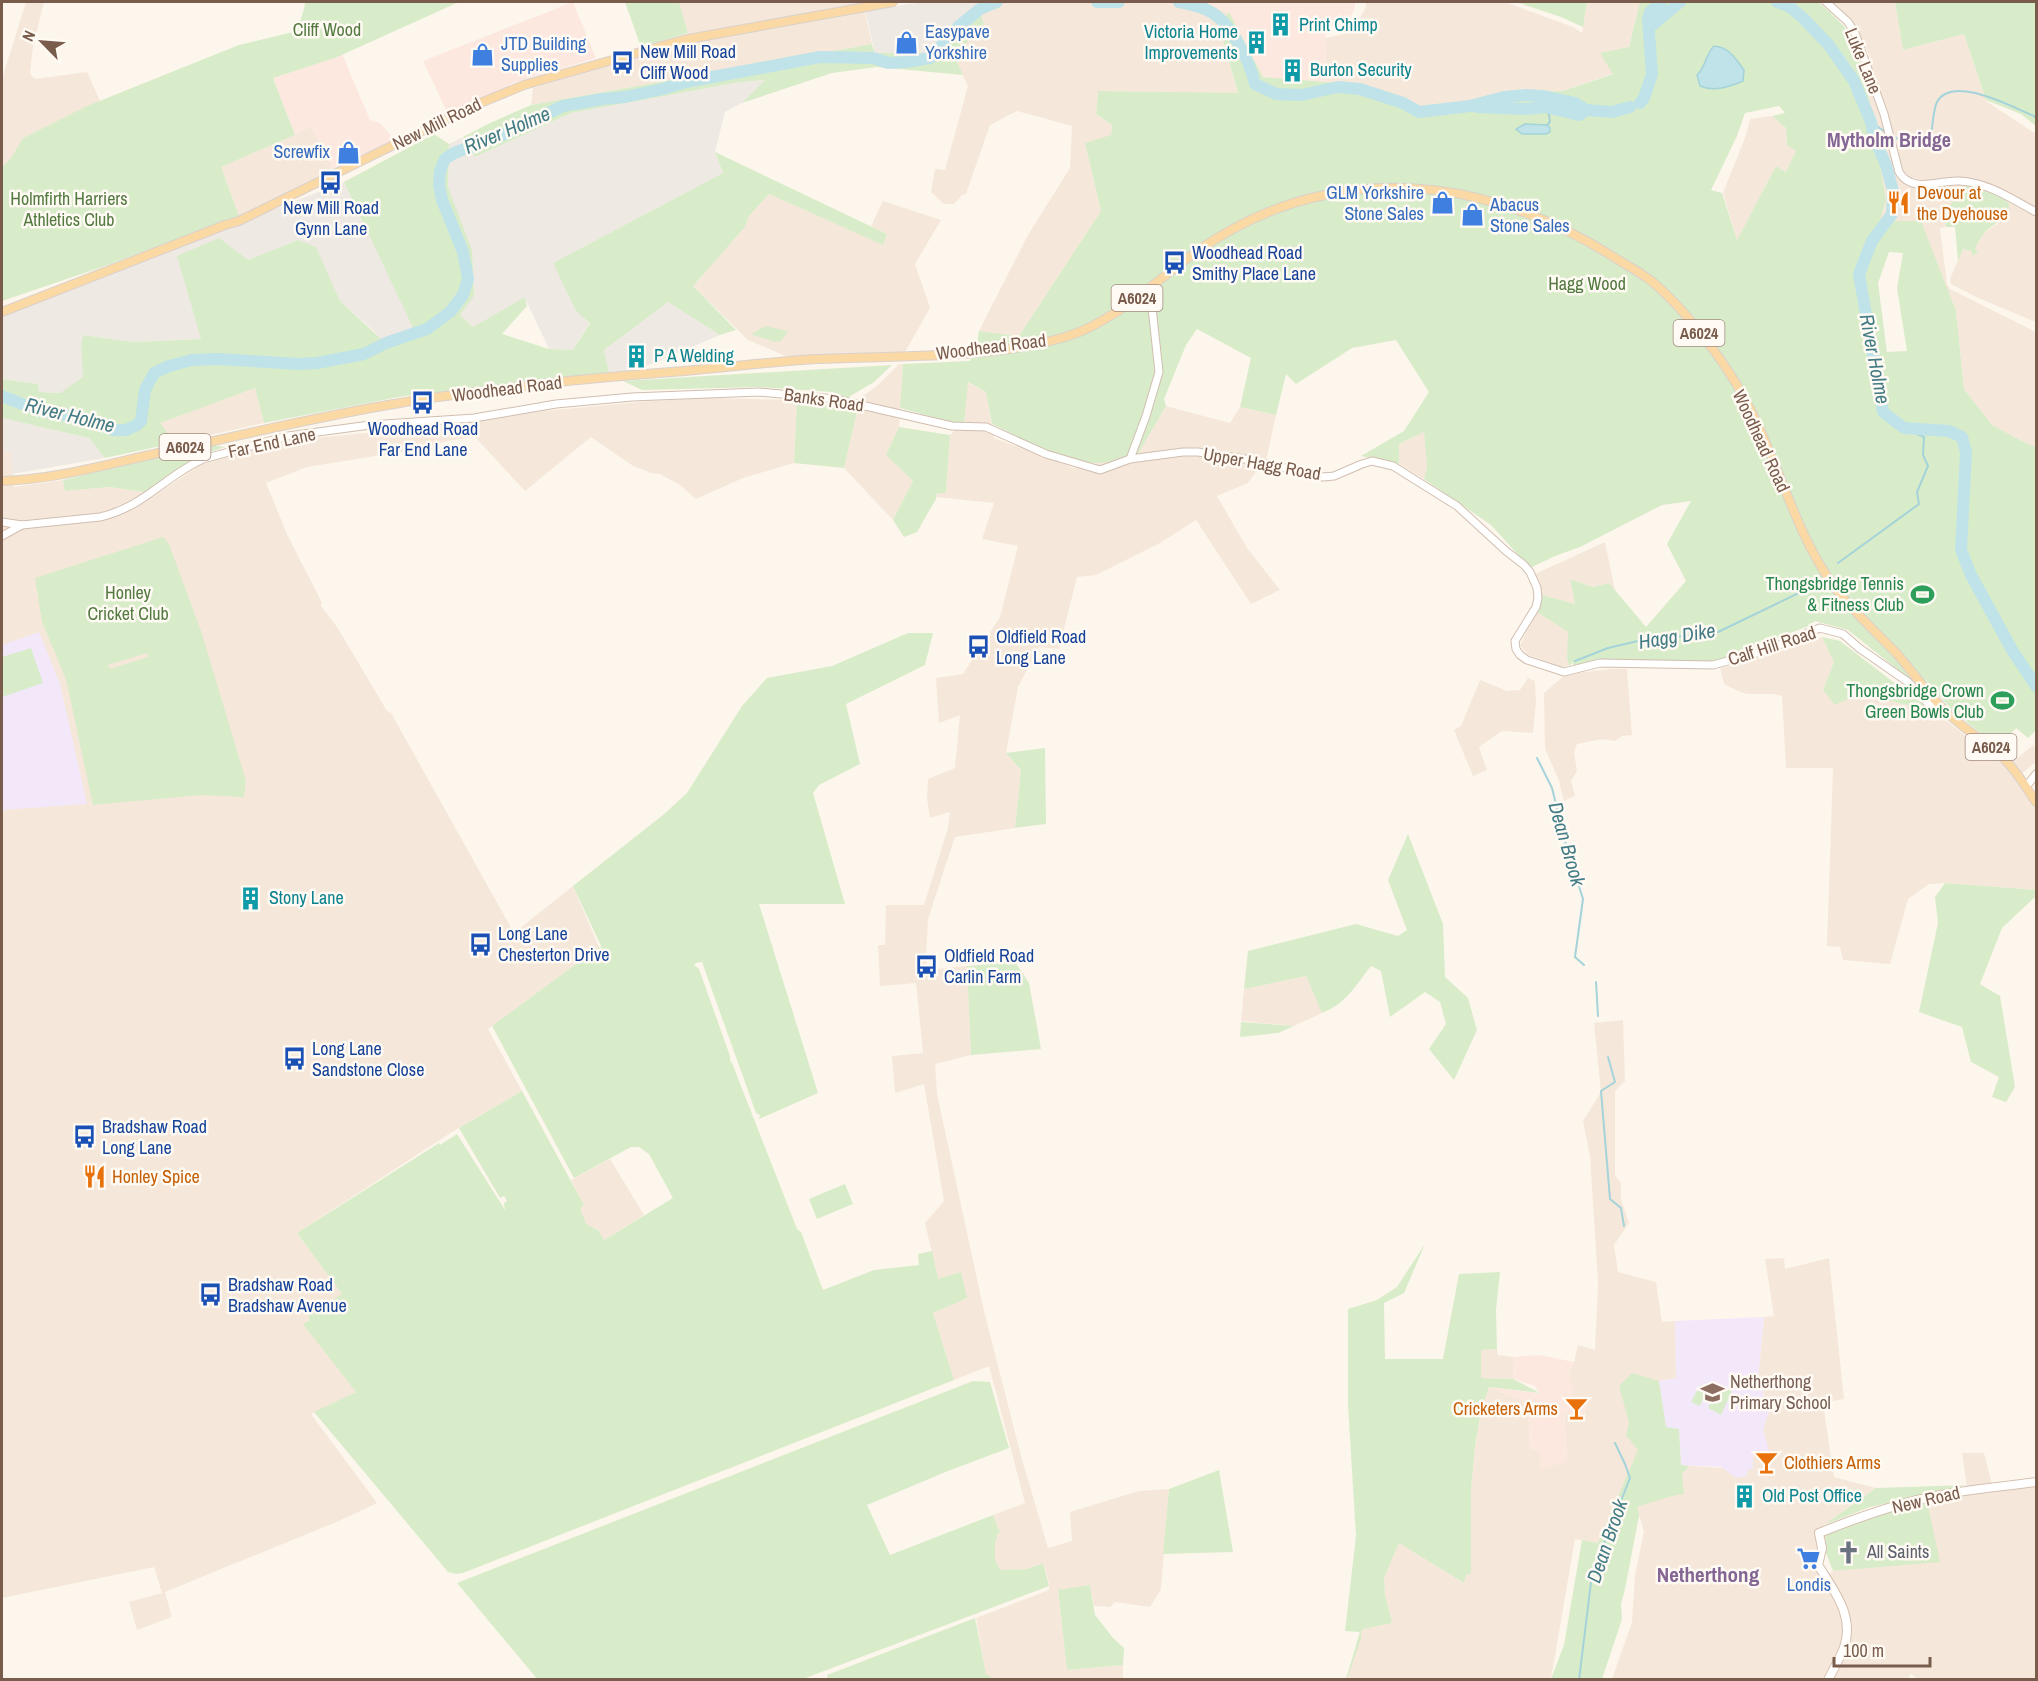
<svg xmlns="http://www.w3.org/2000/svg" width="2038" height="1681" font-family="'Archivo Narrow',sans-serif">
<rect width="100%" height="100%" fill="#fdf6ec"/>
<!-- residential -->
<g fill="#f5e8da">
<polygon points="26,2 44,2 33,46 30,74 35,79 87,72 100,101 23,138 11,158 2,166 2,79"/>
<polygon points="679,2 874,2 863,4 872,44 531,105 533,88 690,42"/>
<polygon points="978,2 1195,2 1229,12 1222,23 1222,37 1238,94 1098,91 1096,114 1112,125 1111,136 1085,143 1101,211 1019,336 979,331 1028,235 1070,168 1072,126 1017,111 990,125 966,194 962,195 954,204 944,204 931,192 935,169 945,170 968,86 953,56 984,24"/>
<polygon points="1366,2 1505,2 1573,27 1582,33 1587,2 1640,2 1629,47 1614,73 1563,91 1525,92 1424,107 1380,90 1326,82 1325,38 1344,34 1357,24 1366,7"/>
<polygon points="1834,2 1895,2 1903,50 1964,34 1986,101 2036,134 2036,208 2013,195 2007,201 2036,215 2036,322 1978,298 1951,284 1950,279 1963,249 1971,251 1973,256 1977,251 1975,249 1983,234 2001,221 1943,214 1946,227 1940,228 1947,284 1950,289 2036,332 2036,447 2028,444 1992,425 1964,389 1956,311 1880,221 1886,200 1863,66 1873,62 1855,26 1831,3"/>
<polygon points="1772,116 1786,128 1787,145 1797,151 1786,172 1776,166 1737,240 1723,193 1746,135 1750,119"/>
<polygon points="311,126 333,169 239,216 221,167 295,135"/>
<polygon points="769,194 882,244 887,234 871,226 883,201 941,220 915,264 930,308 905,352 790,358 748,340 693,286 745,227 749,216"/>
<polygon points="899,364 903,364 899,427 886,455 913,481 893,520 844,468 857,412 858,400 878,385"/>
<polygon points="967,382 986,392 994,438 1074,468 1138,454 1166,406 1230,423 1240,407 1276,415 1267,456 1248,483 1217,496 1247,548 1280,590 1251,604 1196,520 1160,543 1096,575 1077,577 1059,649 1039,647 1018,687 1006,753 1021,770 1015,828 955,837 928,919 926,957 927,970 967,966 971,1055 935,1064 937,1094 984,1311 1020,1452 1048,1548 1072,1541 1070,1512 1139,1491 1169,1489 1161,1589 1150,1607 1115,1602 1110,1607 1094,1606 1090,1585 1058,1591 1067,1670 1123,1665 1123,1679 994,1680 986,1675 976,1618 1049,1590 1049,1583 1043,1563 1027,1569 1000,1570 995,1559 995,1541 997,1534 999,1533 993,1515 1025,1503 989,1366 954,1380 933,1313 967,1298 938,1279 925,1223 944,1201 924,1084 895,1093 892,1056 923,1053 916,983 880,986 878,945 885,945 886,905 924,905 948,828 950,812 930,818 927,798 928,779 955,768 960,715 939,723 936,678 963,674 1000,617 1018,546 982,539 994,503 937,497 937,493 946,493 950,435 964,422"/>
<polygon points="255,388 264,423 175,443 159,423"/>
<polygon points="709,398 797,400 794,463 743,478 696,499 680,485 660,474 651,473 633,466 591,437 525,491 475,437 448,441 401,452 307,467 266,483 287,534 322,603 321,606 337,627 387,711 391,713 514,933 573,886 599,947 488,1029 522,1091 455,1130 297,1233 343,1295 308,1316 310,1320 304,1324 356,1392 311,1414 377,1503 339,1521 165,1592 172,1617 137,1630 129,1602 162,1593 154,1567 2,1598 2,451 11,452 14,487 63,480 65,491 110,487 144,492 153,497 201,464 260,447 315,438 456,424 532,412 652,401"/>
<polygon points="1424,432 1427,467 1424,479 1399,464 1399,444"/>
<polygon points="1605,542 1615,590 1609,583 1593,587 1570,579 1575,604 1542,595 1535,574"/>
<polygon points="1537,612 1569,632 1567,657 1569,666 1562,667 1527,654 1520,645"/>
<polygon points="1822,637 1834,662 1823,690 1859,694 1934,711 2003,765 2014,761 2033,745 2036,749 2036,762 2015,779 2036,809 2036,890 1945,883 1929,884 1908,899 1890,964 1843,960 1840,947 1827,946 1833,768 1786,768 1782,696 1774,694 1747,694 1738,691 1724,684 1720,668 1744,663"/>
<polygon points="1612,669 1627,669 1632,735 1622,736 1615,741 1602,739 1577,744 1574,752 1577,771 1571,781 1575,796 1564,801 1559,781 1545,748 1544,693 1566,674"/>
<polygon points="1528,678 1535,681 1536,703 1533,733 1502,731 1479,747 1487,770 1473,776 1454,730 1461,726 1480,680 1507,691 1520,690"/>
<polygon points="1306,976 1322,1013 1294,1026 1241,1021 1244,989"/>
<polygon points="1623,1020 1625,1081 1615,1091 1615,1175 1621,1183 1621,1199 1629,1223 1614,1245 1618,1272 1656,1282 1662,1322 1675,1321 1676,1378 1660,1381 1681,1465 1747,1470 1767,1416 1763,1403 1764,1379 1758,1378 1764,1317 1774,1316 1765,1259 1784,1258 1785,1269 1829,1258 1844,1399 1823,1403 1834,1477 1876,1488 1824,1525 1814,1566 1824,1578 1833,1571 1881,1566 1927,1501 1968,1495 1962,1453 1984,1453 1994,1492 2036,1486 2036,1679 1921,1680 1910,1674 1909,1680 1612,1679 1632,1622 1635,1575 1644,1532 1639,1515 1634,1465 1598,1543 1575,1539 1551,1679 1347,1680 1360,1631 1364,1629 1392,1623 1385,1594 1384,1578 1399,1543 1464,1583 1466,1575 1471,1573 1471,1490 1475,1446 1481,1411 1489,1387 1528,1402 1530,1450 1540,1449 1567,1462 1564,1412 1587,1403 1572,1399 1568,1377 1570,1370 1574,1362 1578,1345 1595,1350 1598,1282 1590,1156 1583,1121 1601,1092 1594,1023"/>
<polygon points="610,1159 644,1215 604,1240 598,1230 586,1224 580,1211 580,1208 584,1205 571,1180"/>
<polygon points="1497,1349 1498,1355 1514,1357 1513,1379 1481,1378 1481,1350"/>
</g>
<!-- commercial -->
<g fill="#fde8e0">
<polygon points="573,2 596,58 513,83 448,114 423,61"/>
<polygon points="1195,2 1355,2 1355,7 1350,18 1338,25 1328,27 1325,38 1326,82 1263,77 1229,12"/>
<polygon points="342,54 370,120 380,123 390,135 397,138 333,169 311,126 295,135 273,78 335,58"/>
<polygon points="1539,1355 1574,1362 1569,1371 1568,1377 1574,1391 1572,1398 1588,1403 1586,1411 1581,1418 1564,1412 1567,1462 1541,1469 1540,1449 1530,1450 1528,1402 1489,1387 1539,1393 1535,1386 1513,1379 1514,1357"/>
</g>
<!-- industrial -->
<g fill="#efe9e4">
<polygon points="925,2 978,2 980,11 930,53 875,53 865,10"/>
<polygon points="766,80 742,103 725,112 715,152 723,173 553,263 590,322 573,350 549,349 525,298 473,327 460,315 448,187 449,144 463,137 475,157 571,113 735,83"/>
<polygon points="344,182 415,330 381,340 376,333 340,301 315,247 298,240 248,260 197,322 201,339 133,342 83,335 81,344 84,377 61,393 38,392 37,384 2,379 2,316"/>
<polygon points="668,302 720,335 649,365 628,372 609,373 604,350"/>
<polygon points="2,418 89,438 105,458 12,474 11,452 2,451"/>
</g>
<!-- education -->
<g fill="#f3e8fa">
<polygon points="39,632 60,684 87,804 2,810 2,645"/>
<polygon points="1764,1317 1758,1378 1764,1378 1763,1403 1772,1405 1763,1429 1770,1455 1753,1455 1753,1469 1747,1470 1747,1476 1736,1478 1721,1467 1681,1465 1679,1429 1666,1428 1659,1381 1676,1378 1675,1321"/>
</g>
<!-- green -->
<g fill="#d8ecc9" fill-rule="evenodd">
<polygon points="305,2 459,2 335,58 273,78 295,135 221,167 239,216 102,267 2,301 2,167 11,158 23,138 87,106 239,45 297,31 304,9"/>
<polygon points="625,2 679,2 688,33 641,47"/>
<polygon points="1516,2 1587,2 1583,27 1561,17"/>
<path d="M1640,2H1819L1844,26L1863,66L1886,200L1880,221H1921L1956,311L1964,389L1992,425L2028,444L2036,447V677C2018,664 1986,595 1973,572L1970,562L1964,552L1968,575L2010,651L2028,682L2036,692V730L2028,738L2016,728L1998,747L1953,711L1925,680L1917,685L1848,630L1815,621L1809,626L1710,663L1601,659L1573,666V662L1569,666L1567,657L1568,632L1537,612L1542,595L1575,604L1570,579L1593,587L1609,583L1646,627L1686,581L1667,544L1691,501L1662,505L1580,547L1555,556L1530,568L1491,525L1424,479L1427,467L1424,432L1399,444V464L1361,456L1404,431L1429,392L1396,340L1352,348L1296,384L1286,374L1276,415L1240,407L1251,358L1197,329L1186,345L1164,399L1166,406L1138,454C1125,457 1110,463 1097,463C1061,464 1024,439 992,424L986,392L968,382L964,423L951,422L900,408L903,364L970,361L976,348L979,331L1019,336L1101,211L1085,143L1111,135L1112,125L1096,114L1098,91L1238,93L1222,37L1215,29L1229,12L1263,77L1326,82L1380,90L1424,107L1525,92L1563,91L1613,74L1600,53L1629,47ZM1779,106L1785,113L1772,116L1786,128L1787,145L1796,151L1786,172L1776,166L1737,240L1722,193L1711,190L1737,136L1745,113ZM1889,252L1903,253L1897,288L1907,351L1887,352L1878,283Z"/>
<polygon points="1895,2 2036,2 2036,126 2021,114 1986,100 1964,34 1903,50"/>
<polygon points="980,11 984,24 954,56 963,75 877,67 832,73 742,103 765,80 735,83 571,113 475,157 463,137 490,123 531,105 872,44 875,53 930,53"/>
<polygon points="434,134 449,144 448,187 472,250 474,296 460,315 473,327 525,297 527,306 502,334 549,349 573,350 590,323 576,311 553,263 723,173 715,152 887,234 883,245 769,194 749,216 745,227 693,286 736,330 720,335 668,302 604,350 609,373 404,396 264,423 255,388 160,423 175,443 105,458 89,438 2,418 2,379 38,384 39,392 60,393 83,377 81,344 83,335 133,342 201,339 177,256 219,238 248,260 298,240 316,247 340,301 381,339 414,330 344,182"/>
<path d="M1966,185L1998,195L2009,204C2007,222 1991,223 1982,236C1979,240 1977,245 1975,249L1978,251L1973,256L1971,251L1963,249L1958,261L1955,227H1946L1943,214Z"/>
<polygon points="766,326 788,331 781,341 775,342 751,334"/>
<polygon points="892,365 874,382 847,398 832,392 758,387 642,390 623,381"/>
<polygon points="797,400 857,412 844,468 794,463"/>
<polygon points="899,427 950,435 946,493 937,493 936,499 917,532 904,537 893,520 913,481 886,455"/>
<polygon points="213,445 225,447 195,457 164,481 144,492 110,487 65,491 63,480"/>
<path d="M163,537L169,544L202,634L246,781L244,797L201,795L93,805L66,679L42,622L35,578ZM147,653L148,657L110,669L108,665Z"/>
<polygon points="908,633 933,633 925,665 846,704 860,764 819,785 813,793 845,904 759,904 818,1093 759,1119 760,1115 756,1113 702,962 696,963 694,965 699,969 730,1056 730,1061 732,1063 797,1229 801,1232 823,1290 874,1270 919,1265 918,1254 932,1251 938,1279 961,1272 967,1298 933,1313 954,1380 463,1573 456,1574 448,1572 314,1412 356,1392 303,1324 310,1320 308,1316 342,1294 297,1233 439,1143 440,1145 457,1134 505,1210 504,1203 507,1201 504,1196 500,1198 459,1128 522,1091 584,1205 580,1208 586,1224 598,1230 604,1240 673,1198 649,1154 639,1147 631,1147 574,1178 492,1026 599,947 602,948 573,886 663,815 687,793 742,706 767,678 832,666"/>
<polygon points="1822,637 1840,641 1914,698 1934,711 1859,694 1835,705 1823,690 1834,662"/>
<polygon points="31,648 43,683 2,697 2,657"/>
<polygon points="1045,748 1046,824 1015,828 1021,770 1006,753"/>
<path d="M1408,834L1443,924L1445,977L1468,998L1477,1030L1454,1080L1429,1049L1446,1024L1440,1002L1425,992L1390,1017L1381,971L1371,966C1355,986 1347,1003 1322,1013L1306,976L1244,989L1248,951L1356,924L1398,936L1407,930L1388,880Z"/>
<polygon points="1945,883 2036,890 2036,896 2002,928 1980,984 2000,996 2015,1087 2006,1102 1992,1097 1999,1077 1971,1062 1962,1027 1919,1012 1938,923 1935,897"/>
<polygon points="1015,962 1029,983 1041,1049 971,1055 967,966"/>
<polygon points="1241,1022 1294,1026 1278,1033 1240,1037"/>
<polygon points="845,1184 853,1204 817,1219 809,1199"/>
<polygon points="1425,1244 1404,1293 1384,1303 1385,1359 1443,1359 1459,1274 1500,1272 1496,1310 1497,1349 1481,1350 1481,1378 1513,1379 1540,1393 1489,1387 1481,1411 1475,1446 1471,1490 1471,1574 1466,1575 1464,1583 1399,1543 1384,1578 1385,1594 1392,1623 1364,1629 1361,1631 1361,1639 1347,1679 1346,1679 1360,1632 1345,1631 1356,1536 1348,1405 1348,1309 1377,1300 1397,1287"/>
<path d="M1632,1373L1659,1381L1666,1427L1679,1429L1681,1465L1689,1466L1682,1474L1684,1494C1668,1495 1654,1503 1638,1506L1639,1516L1625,1589L1621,1604L1622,1619L1602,1679H1551L1564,1645L1582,1540L1598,1543L1638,1450L1626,1435L1629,1422L1619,1386Z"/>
<polygon points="973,1381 990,1382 1009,1448 948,1471 867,1505 890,1555 993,1515 1000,1533 997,1534 997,1540 995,1541 995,1559 1000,1570 1027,1569 1043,1563 1049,1586 803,1679 538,1680 457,1583"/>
<polygon points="1700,1385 1708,1389 1700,1406 1691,1402"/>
<polygon points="1719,1385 1732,1391 1721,1415 1708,1408"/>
<polygon points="1219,1470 1233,1552 1163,1554 1169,1489"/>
<polygon points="1967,1485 1870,1507 1824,1525 1876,1488"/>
<polygon points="1927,1501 1940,1562 1833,1571 1826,1553 1825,1534 1873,1516"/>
<polygon points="1090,1585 1095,1615 1113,1638 1124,1648 1123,1665 1067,1670 1058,1590"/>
<polygon points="975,1618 986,1674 994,1679 828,1680 827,1675"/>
</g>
<!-- water -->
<g fill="#bfe3e8" stroke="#a5d3da" stroke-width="1.5">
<path d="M1714,46C1729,47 1736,59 1744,70L1743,81C1729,87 1714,92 1700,86L1697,75C1706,67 1705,55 1714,46Z"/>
<polygon points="1525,124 1547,125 1550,128 1550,132 1546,134 1522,134 1516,129"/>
</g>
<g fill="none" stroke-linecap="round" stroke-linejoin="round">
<!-- stream -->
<g stroke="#a5d3da" stroke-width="2">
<polyline points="1871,122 1888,134"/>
<polyline points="1547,125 1550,122 1548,108"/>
<path d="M1893,136C1905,143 1914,150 1928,144L1931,139C1932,130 1933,110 1937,102C1952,73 2016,109 2036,117"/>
<polyline points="1838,563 1919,504 1917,492 1928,466 1923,455 1924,437 1904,428"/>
<polyline points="1575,661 1608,648 1638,641 1718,632 1809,588"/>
<polyline points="1537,758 1552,788 1566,845 1583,899 1575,957 1584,965"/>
<polyline points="1596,982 1598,1016"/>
<polyline points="1608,1057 1615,1082 1601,1091 1610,1199 1621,1208 1624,1226"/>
<polyline points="1579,1680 1592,1574 1630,1478 1625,1464 1615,1443"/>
</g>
<!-- river -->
<g stroke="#bfe3e8" stroke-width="12">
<polyline points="1097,2 1119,2"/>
<path d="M1179,2C1190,4 1201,6 1211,12C1231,23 1250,62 1255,84L1276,94L1301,95L1338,87L1360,89L1403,103L1419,112L1470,106L1504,97L1527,95L1543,96L1575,103L1586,110L1612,112L1630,107"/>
<polyline points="1777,2 1790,7 1803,18 1828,44 1854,81 1871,122 1874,137 1886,165 1893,191 1892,214 1872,241 1859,274 1883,412 1904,428 1949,431 1962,437 1966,452 1961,550 1971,575 2012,650 2036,686"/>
<polyline points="1650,27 1680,2"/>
<polyline points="1640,103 1644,98 1652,74 1648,19 1650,12 1661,2"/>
<polyline points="1477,107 1525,109 1546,107 1579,115 1586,110"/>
<polyline points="2,396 40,411 78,417 114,430 126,430 137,425 141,421 145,390 154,373 169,366 192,360 218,359 299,364 317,363 364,354 386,343 427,329 450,312 463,295 468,279 463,252 442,200 439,185 440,171 445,159 454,153 498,137 563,106 603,99 625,97 663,89 686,82 820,57 873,58 888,63 906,62 930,58 958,27 980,9 997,2"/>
</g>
<defs>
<g id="tertiary">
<path d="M1826,2L1848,22L1855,33L1884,114L1899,172C1912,194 1938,180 1959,181C1987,182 2012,199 2036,212"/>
<polyline points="1130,459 1146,416 1159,372 1150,289"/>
<path d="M2,522L22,525L100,517C144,507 165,476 203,459L288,436L370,425L474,418L556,404L632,397L759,392L835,399L952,426L986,427L1046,454L1100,470L1130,459L1183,452H1198L1251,460L1323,477L1334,476L1362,464L1372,461L1393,466L1457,506L1506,551L1524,565L1530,572L1537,588L1538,598L1536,607L1515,641L1516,649L1520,655L1527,660L1564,672L1600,663L1713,665L1764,651L1820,628L1843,634L1859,648L1908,682L1936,712L1948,715"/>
<polyline points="2,536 22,525"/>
<polyline points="2026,787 2036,774"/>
</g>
<path id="secondary" d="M1828,1680C1833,1670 1839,1660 1843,1650C1856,1618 1835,1592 1818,1565L1822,1548L1819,1533C1854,1519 1889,1506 1926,1498C1962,1490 2000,1487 2036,1482"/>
<g id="primary">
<polyline points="2,312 225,225 239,221 473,106 524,85 683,40 893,2"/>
<path d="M2,481C62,479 118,461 177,449C251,433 325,415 400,403C439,396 479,392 518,387C574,379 629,375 685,371C728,367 772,362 816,359C896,355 989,360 1065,337C1108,325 1150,287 1185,260C1226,229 1275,205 1325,195C1431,173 1532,204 1620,261C1630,267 1641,273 1650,280C1684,307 1726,363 1746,401C1779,461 1793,529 1833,585C1852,611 1876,632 1898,655C1916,676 1932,700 1953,718C1971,734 1992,746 2008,763C2019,775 2027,789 2036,802"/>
</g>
</defs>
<!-- tertiary casing -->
<use href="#tertiary" stroke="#d1beb0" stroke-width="9"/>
<!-- secondary casing -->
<use href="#secondary" stroke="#d6c0b0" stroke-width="10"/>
<!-- primary casing -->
<use href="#primary" stroke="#dad1cd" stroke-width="10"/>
<!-- tertiary -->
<use href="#tertiary" stroke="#fff" stroke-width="7"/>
<!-- secondary -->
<use href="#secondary" stroke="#fff" stroke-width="8"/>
<!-- primary -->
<use href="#primary" stroke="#fbd9a5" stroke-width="8"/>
</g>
<!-- icons -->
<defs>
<symbol id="building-bare" viewBox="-9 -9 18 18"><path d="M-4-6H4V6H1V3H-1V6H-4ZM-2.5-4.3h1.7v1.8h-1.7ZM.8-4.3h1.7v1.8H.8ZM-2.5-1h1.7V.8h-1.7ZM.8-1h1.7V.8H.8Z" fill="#0f9aa8" stroke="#fffaf3" stroke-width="2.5" paint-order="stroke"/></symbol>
<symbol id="shop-bare" viewBox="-9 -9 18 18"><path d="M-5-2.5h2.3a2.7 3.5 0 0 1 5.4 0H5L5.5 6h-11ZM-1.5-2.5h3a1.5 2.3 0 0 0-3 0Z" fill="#3f7fe0" stroke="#fffaf3" stroke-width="2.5" paint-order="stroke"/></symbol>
<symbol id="bus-bare" viewBox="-9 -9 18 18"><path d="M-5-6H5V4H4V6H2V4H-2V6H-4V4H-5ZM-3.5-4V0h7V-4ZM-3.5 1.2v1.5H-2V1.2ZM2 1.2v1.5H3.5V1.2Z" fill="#1a4fb4" stroke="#fffaf3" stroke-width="2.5" paint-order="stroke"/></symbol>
<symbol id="restaurant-bare" viewBox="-9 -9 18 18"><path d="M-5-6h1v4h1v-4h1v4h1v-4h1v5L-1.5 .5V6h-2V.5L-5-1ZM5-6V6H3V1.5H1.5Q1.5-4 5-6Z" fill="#e8710a" stroke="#fffaf3" stroke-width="2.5" paint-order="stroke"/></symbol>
<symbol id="stadium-bare" viewBox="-9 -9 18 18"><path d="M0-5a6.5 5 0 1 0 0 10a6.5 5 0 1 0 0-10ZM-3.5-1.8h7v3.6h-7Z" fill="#2e9e5b" stroke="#fffaf3" stroke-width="2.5" paint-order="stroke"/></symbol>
<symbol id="school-bare" viewBox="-9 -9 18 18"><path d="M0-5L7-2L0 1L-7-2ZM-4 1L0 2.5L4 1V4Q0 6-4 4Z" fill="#8d6e63" stroke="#fffaf3" stroke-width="2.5" paint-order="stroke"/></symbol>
<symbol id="bar-bare" viewBox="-9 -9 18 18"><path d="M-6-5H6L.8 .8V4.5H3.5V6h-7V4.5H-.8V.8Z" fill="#e8710a" stroke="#fffaf3" stroke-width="2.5" paint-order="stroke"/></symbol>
<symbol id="church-bare" viewBox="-9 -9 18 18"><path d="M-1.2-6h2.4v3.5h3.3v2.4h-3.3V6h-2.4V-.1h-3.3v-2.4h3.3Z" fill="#6b7280" stroke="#fffaf3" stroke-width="2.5" paint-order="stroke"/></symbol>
<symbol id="supermarket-bare" viewBox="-9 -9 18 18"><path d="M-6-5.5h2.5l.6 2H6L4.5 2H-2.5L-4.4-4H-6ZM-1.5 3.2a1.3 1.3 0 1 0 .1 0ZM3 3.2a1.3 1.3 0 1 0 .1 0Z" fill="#3f7fe0" stroke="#fffaf3" stroke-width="2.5" paint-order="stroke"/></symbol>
</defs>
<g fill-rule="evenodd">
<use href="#building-bare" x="1264" y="8" width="33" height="33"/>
<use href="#shop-bare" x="890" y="26" width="33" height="33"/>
<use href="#building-bare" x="1240" y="26" width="33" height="33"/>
<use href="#shop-bare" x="466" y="38" width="33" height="33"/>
<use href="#bus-bare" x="606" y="46" width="33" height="33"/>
<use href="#building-bare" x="1276" y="54" width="33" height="33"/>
<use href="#shop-bare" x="332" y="136" width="33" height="33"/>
<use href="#bus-bare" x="314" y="166" width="33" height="33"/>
<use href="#shop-bare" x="1426" y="186" width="33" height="33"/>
<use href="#restaurant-bare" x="1882" y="186" width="33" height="33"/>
<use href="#shop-bare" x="1456" y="198" width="33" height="33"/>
<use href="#bus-bare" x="1158" y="246" width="33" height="33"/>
<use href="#building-bare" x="620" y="340" width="33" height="33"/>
<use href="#bus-bare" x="406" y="386" width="33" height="33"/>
<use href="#stadium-bare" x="1906" y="578" width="33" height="33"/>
<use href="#bus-bare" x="962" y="630" width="33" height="33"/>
<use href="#stadium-bare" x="1986" y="684" width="33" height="33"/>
<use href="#building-bare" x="234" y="882" width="33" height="33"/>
<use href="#bus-bare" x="464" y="928" width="33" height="33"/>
<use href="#bus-bare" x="910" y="950" width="33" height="33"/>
<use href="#bus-bare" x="278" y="1042" width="33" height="33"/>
<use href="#bus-bare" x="68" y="1120" width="33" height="33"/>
<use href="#restaurant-bare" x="78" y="1160" width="33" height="33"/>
<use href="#bus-bare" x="194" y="1278" width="33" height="33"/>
<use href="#school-bare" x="1696" y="1376" width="33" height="33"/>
<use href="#bar-bare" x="1560" y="1392" width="33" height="33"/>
<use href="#bar-bare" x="1750" y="1446" width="33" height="33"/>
<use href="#building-bare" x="1728" y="1480" width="33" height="33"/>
<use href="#church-bare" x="1832" y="1536" width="33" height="33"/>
<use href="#supermarket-bare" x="1792" y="1542" width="33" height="33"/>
</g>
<g text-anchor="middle" stroke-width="5" stroke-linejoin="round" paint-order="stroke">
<!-- shield labels -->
<g fill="#fffaf3" stroke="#a28b7f" stroke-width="1.5">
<rect x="1111.5" y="285" width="51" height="26" rx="4.5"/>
<rect x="1673.5" y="320" width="51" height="26" rx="4.5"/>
<rect x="159.5" y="434" width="51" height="26" rx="4.5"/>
<rect x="1965.5" y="734" width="51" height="26" rx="4.5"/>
</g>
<g font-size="16" font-weight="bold" fill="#7a5c4d">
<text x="1137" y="304">A6024</text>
<text x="1699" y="339">A6024</text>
<text x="185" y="453">A6024</text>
<text x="1991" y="753">A6024</text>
</g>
<!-- culture labels -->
<g font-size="18" fill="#0d838f" stroke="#fffaf3" text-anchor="start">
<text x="1299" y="31">Print Chimp</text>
<text x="1238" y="38" text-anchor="end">Victoria Home<tspan x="1238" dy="21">Improvements</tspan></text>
<text x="1310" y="76">Burton Security</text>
<text x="654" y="362">P A Welding</text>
<text x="269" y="904">Stony Lane</text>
<text x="1762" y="1502">Old Post Office</text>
</g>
<!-- park labels -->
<g font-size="18" fill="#537a41" stroke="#fffaf3">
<text x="327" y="36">Cliff Wood</text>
<text x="69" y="205">Holmfirth Harriers<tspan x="69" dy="21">Athletics Club</tspan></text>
<text x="1587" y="290">Hagg Wood</text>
<text x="128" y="599">Honley<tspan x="128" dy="21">Cricket Club</tspan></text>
</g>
<!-- shop labels -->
<g font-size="18" fill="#366cbe" stroke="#fffaf3" text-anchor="start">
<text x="925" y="38">Easypave<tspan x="925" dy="21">Yorkshire</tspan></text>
<text x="501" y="50">JTD Building<tspan x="501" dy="21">Supplies</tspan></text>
<text x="330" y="158" text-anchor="end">Screwfix</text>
<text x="1424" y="199" text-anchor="end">GLM Yorkshire<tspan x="1424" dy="21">Stone Sales</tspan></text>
<text x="1490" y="211">Abacus<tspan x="1490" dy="21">Stone Sales</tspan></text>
<text x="1809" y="1591" text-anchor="middle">Londis</text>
</g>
<!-- transit labels -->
<g font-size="18" fill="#164399" stroke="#fffaf3" text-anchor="start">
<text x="640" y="58">New Mill Road<tspan x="640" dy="21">Cliff Wood</tspan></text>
<text x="331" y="214" text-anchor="middle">New Mill Road<tspan x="331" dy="21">Gynn Lane</tspan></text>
<text x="1192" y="259">Woodhead Road<tspan x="1192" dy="21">Smithy Place Lane</tspan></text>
<text x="423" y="435" text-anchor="middle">Woodhead Road<tspan x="423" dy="21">Far End Lane</tspan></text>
<text x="996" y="643">Oldfield Road<tspan x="996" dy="21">Long Lane</tspan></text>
<text x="498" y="940">Long Lane<tspan x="498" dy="21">Chesterton Drive</tspan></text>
<text x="944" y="962">Oldfield Road<tspan x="944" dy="21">Carlin Farm</tspan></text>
<text x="312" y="1055">Long Lane<tspan x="312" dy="21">Sandstone Close</tspan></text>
<text x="102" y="1133">Bradshaw Road<tspan x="102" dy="21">Long Lane</tspan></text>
<text x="228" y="1291">Bradshaw Road<tspan x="228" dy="21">Bradshaw Avenue</tspan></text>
</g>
<!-- street labels -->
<g font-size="18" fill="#7a5c4d" stroke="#fffaf3">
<text transform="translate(1863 61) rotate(68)" y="6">Luke Lane</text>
<text transform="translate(437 124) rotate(-26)" y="6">New Mill Road</text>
<text transform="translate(991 347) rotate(-7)" y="6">Woodhead Road</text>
<text transform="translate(507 389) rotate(-7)" y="6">Woodhead Road</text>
<text transform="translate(824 400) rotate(8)" y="6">Banks Road</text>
<text transform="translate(1761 441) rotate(65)" y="6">Woodhead Road</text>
<text transform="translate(272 443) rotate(-12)" y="6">Far End Lane</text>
<text transform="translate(1262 464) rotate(10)" y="6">Upper Hagg Road</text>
<text transform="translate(1772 646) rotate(-18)" y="6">Calf Hill Road</text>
<text transform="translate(1926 1500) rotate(-13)" y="6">New Road</text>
</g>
<!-- food labels -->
<g font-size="18" fill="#c56008" stroke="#fffaf3" text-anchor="start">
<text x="1917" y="199">Devour at<tspan x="1917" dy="21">the Dyehouse</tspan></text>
<text x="112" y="1183">Honley Spice</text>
<text x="1558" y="1415" text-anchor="end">Cricketers Arms</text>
<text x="1784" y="1469">Clothiers Arms</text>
</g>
<!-- leisure labels -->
<g font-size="18" fill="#27864d" stroke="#fffaf3" text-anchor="end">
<text x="1904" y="590">Thongsbridge Tennis<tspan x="1904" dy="21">&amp; Fitness Club</tspan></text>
<text x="1984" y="697">Thongsbridge Crown<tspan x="1984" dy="21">Green Bowls Club</tspan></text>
</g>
<!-- education labels -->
<g font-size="18" fill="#785e54" stroke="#fffaf3" text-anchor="start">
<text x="1730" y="1388">Netherthong<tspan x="1730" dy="21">Primary School</tspan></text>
</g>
<!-- worship labels -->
<g font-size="18" fill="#5b616d" stroke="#fffaf3" text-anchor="start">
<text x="1867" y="1558">All Saints</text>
</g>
<!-- water labels -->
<g font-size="20" font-style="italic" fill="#437c86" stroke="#fffaf3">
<text transform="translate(507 130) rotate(-23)" y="7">River Holme</text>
<text transform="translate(1875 359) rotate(79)" y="7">River Holme</text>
<text transform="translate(70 415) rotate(14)" y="7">River Holme</text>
<text transform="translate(1677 636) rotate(-9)" y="7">Hagg Dike</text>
<text transform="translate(1567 844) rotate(74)" y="7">Dean Brook</text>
<text transform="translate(1607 1541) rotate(-71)" y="7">Dean Brook</text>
</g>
<!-- neighbourhood labels -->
<g font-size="20" font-weight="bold" fill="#846695" stroke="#fffaf3">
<text x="1889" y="147">Mytholm Bridge</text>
</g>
<!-- quarter labels -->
<g font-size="21" font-weight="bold" fill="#846695" stroke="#fffaf3">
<text x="1708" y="1582">Netherthong</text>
</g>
</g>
<!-- border -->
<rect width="2038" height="1681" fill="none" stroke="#7a5c4d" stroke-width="6"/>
<!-- north arrow -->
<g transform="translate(42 42) rotate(295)" stroke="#fffaf3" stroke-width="4.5" paint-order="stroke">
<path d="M0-4.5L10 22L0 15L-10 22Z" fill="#7a5c4d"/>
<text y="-9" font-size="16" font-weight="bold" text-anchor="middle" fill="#7a5c4d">N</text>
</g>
<!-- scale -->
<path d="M1834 1657v9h96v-9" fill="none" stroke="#7a5c4d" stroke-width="3"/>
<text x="1843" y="1657" font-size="18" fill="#7a5c4d" stroke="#fffaf3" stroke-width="4.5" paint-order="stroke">100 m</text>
</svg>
